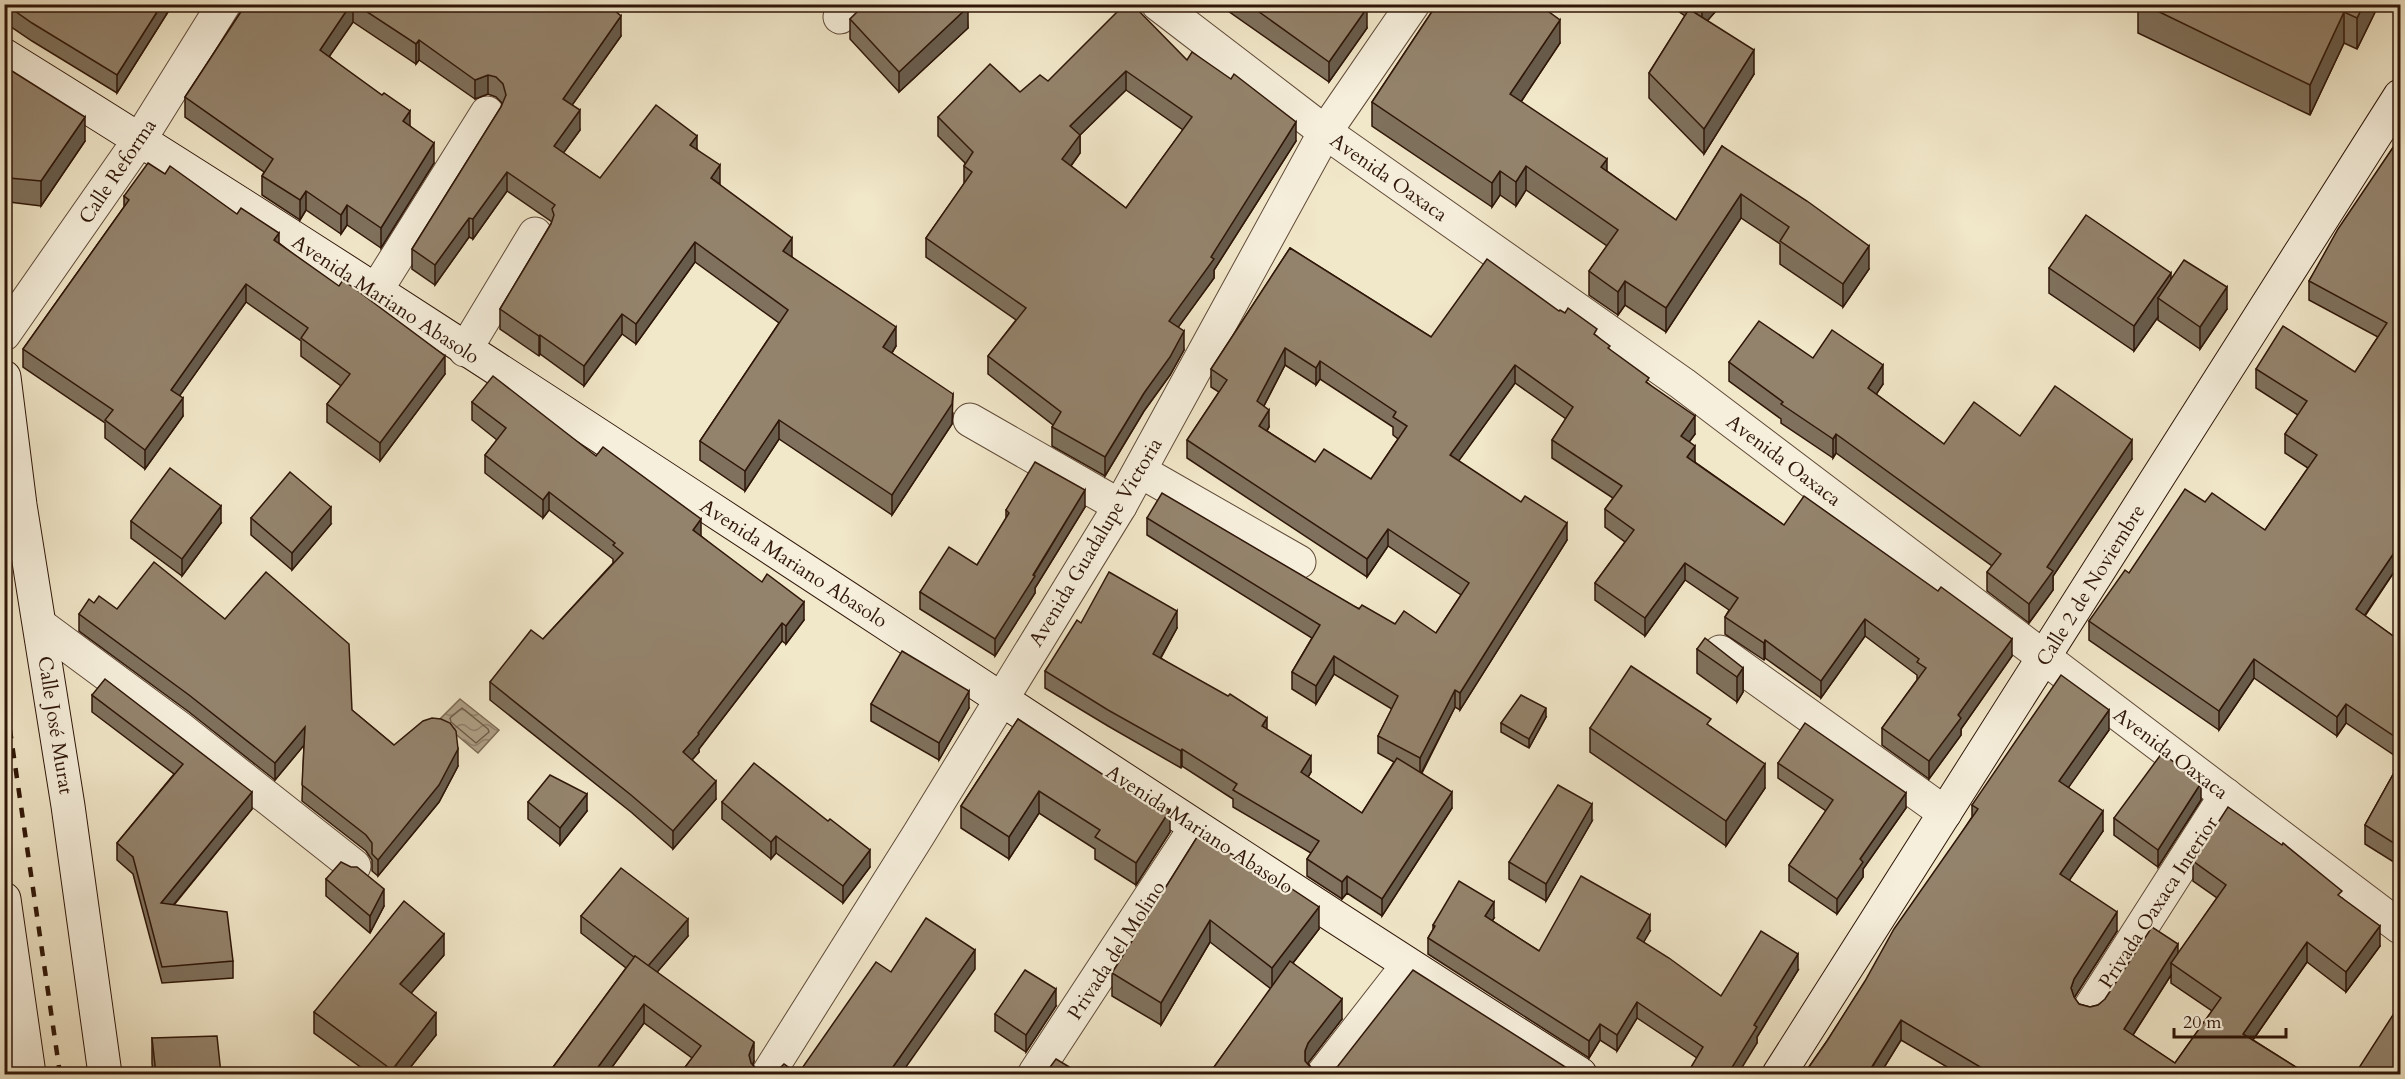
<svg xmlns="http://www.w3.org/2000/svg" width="2405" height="1079" font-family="Cardo,serif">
<defs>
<pattern id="water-waves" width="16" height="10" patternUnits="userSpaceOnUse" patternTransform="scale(1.5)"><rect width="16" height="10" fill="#afa087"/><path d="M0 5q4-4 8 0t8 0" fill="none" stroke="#8f816c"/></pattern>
</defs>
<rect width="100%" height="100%" fill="#f1e7c9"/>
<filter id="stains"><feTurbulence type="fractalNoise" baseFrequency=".00333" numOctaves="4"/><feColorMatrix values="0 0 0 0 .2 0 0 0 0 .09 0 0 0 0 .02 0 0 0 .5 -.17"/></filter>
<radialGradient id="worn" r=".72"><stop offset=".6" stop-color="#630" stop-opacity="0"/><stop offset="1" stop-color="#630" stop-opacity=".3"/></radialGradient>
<!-- water -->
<polygon fill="url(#water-waves)" stroke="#7c6954" stroke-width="1.5" points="460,699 499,730 478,753 439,720"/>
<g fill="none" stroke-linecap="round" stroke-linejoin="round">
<!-- shore -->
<polyline stroke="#6f5b48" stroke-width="1.5" points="451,722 450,718 462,708 488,729 489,732 476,743 451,722"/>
<defs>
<g id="street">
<polyline points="1158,4 1325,132 1683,384 2400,927"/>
<polyline points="840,17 850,4"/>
<polyline points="375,292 487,113"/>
<polyline points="4,334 140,139 224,4"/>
<polyline points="465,350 535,234"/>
<polyline points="970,420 1120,506"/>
<polyline points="1140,471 1299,562"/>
<polyline points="40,625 178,727 354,866"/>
<polyline points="1720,652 1945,813"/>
<polyline points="2090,1008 2226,795"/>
<polyline points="1035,1073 1196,827"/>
<polyline points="768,1074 919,834 1120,506 1325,132 1413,4"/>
<polyline points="1323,1074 1408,965"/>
</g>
<g id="secondary">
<path d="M4,55C536,385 1052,739 1580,1074"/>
<polyline points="4,377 20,505 68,806 105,1074"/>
<polyline points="4,899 29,1074"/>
<polyline points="1779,1074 2400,96"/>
</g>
</defs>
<!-- street casing -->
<use href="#street" stroke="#604a38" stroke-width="35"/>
<!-- secondary casing -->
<use href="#secondary" stroke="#2f1608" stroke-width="35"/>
<!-- street -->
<use href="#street" stroke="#f6efdc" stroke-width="33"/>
<!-- secondary -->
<use href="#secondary" stroke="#f6efdc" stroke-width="33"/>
<!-- rail -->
<polyline stroke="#2f1608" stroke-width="4.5" stroke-dasharray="10 10" stroke-linecap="butt" points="4,689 60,1074"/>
</g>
<!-- wall -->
<g fill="#7f715d" stroke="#2f1608" stroke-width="1.5" fill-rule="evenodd">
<polygon points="4,4 173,4 117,93 32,41 4,22"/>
<polygon points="246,4 607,4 621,36 572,105 580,130 563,153 600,178 697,149 720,185 792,257 896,346 892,353 953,413 952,424 892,515 779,439 745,491 700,460 700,441 779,323 695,262 636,344 622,334 584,386 540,354 539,356 500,329 500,309 552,222 507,191 473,239 469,237 435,285 412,269 412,249 501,107 502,103 496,97 488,94 475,99 419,60 416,64 353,22 329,56 410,126 434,163 381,248 347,225 341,234 306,210 300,220 262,195 262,176 264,172 185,117 185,97"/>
<polygon points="863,4 966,4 968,28 899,92 850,39 850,19 863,7"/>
<polygon points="1221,4 1361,4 1367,28 1329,82 1221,6"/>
<polygon points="1437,4 1550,4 1546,10 1560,43 1521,102 1607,171 1676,220 1722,146 1869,269 1843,307 1780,264 1780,244 1741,218 1666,332 1625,305 1618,315 1589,295 1589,271 1607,246 1526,190 1516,206 1500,195 1492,207 1372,126 1372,102"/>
<polygon points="1668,4 1722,4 1707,21 1754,74 1704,154 1649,98 1649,73 1685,16"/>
<polygon points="2138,4 2379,4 2357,49 2344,43 2310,115 2138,33"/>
<path d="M1187,60L1296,141L1214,270V278L1178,327L1184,350L1170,375L1144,411L1105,476L1052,446V427L1053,425L988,374V356L1016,320L926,257V238L964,184V166L965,163L938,136V117L1020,92L1048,81ZM1126,90L1183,130L1126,208L1071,166L1080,153V135Z"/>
<polygon points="4,66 85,141 41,206 9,202 4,186"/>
<polygon points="2400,137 2400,563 2365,616 2400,641 2400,759 2346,723 2337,736 2254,678 2219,730 2089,640 2089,621 2129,573 2205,502 2265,530 2308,468 2285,453 2285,434 2298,415 2256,388 2256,369 2355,372 2378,337 2309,300 2309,281"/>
<polygon points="124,196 279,243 445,374 380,461 327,422 327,404 341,386 301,356 301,341 246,302 179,396 183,416 145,469 105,438 105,423 23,367 23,349 124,207"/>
<path d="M1290,248L1431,337L1559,311L1597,336L1610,350L1649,384L1695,434L1689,442L1695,462L1784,525L2012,656L1961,729V735L1929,779L1882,745V728L1917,680V675L1865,636L1821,698L1765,658L1764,660L1725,634V617L1729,610L1685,580L1645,636L1595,600V583L1625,542L1605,527V509L1613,498L1552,458V440L1566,419L1515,383L1458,461L1567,540L1460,710L1455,707L1422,773L1452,808L1382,916L1347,893L1342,899L1307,876V859L1311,853L1233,807V799L1182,766L1181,768L1108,726L1045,688V671L1081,623L1177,628L1161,658L1267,730L1311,772L1308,777L1362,813L1394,762L1378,753V736L1392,709L1334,674L1316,704L1292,689V672L1312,638L1147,535V518L1395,624L1436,633L1461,595L1388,546L1367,577L1187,458V440L1219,392L1211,387V369ZM1285,365L1316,385L1320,379L1393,427V435L1398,439L1371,479L1315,462L1267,431L1269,427L1264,406Z"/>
<polygon points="2049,268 2171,279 2227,309 2200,349 2158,320 2158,317 2134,351 2049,293"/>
<polygon points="1813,358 1883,384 1876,394 1944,444 2020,436 2132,459 2053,576 2053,590 2029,623 1987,591 1987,572 1992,566 1836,453 1833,458 1781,423 1781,419 1729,381 1729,362"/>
<polygon points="472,402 596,456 701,536 804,620 786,644 782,641 699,749 699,752 692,760 716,799 673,849 631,812 490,700 490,682 543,639 613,563 613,559 549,510 543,518 485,473 485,455 497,440 472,420"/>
<polygon points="1085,507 1035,588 1035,593 995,656 920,609 920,592 977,565 1006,519 1006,510"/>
<polygon points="251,518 331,524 292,570 251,535"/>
<polygon points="131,521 221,523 182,576 131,538"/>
<polygon points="94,603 117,609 225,619 352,710 394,745 458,766 439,802 378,876 372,871 372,860 366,851 302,801 304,745 275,780 189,712 79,631 79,614"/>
<polygon points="1697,649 1743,668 1743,692 1737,702 1697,673"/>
<polygon points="92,695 252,809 174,905 233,961 233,978 162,983 133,874 117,860 117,843 174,774 92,712"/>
<polygon points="871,704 969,708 939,760 871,721"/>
<polygon points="1546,717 1529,748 1501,732 1501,723"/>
<polygon points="1018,719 1170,832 1136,885 1095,859 1095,849 1039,813 1009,859 961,828 961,806"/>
<polygon points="1711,727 1765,788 1726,846 1590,752 1590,728"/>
<path d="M2109,730L2068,787L2103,831L2069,880L2117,931L2074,998L2079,1004L2090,1007L2098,1005L2178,954L2217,898L2193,881V861L2342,898L2380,946L2346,992L2307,962L2253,1040L2307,1074H1959L1901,1040L1880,1074H1804L1827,1041L1972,817V805ZM2171,975V983L2212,1011L2175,1063L2133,1035Z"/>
<polygon points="2400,762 2400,866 2365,844 2365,825"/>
<polygon points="1778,763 1906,808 1863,869 1863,877 1837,914 1789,881 1789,865 1826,811 1778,778"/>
<polygon points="2201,800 2158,867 2114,835 2114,818"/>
<polygon points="528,802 587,811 560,845 528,819"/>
<polygon points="722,802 870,867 843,903 776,853 771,859 722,819"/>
<polygon points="1592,821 1546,901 1509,879 1509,862"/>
<polygon points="1199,834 1319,929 1293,963 1342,1019 1308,1063 1312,1069 1320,1073 1570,1074 1209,1074 1271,989 1210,942 1161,1025 1112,996 1112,973"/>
<polygon points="326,879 384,906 370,933 326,896"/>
<polygon points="581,916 688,936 657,972 754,1061 753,1065 758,1071 767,1074 798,1074 680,1074 692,1058 644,1023 607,1074 544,1074 548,1074 626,968 581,933"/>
<polygon points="1494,918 1492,921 1539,951 1650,931 1643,942 1721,996 1798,970 1757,1037 1757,1043 1697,1058 1637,1018 1617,1051 1600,1040 1589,1058 1428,954 1428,938 1433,930 1433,925"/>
<polygon points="444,955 411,993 436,1035 405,1074 370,1074 314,1033 314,1012"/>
<polygon points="1056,1006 1026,1052 995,1031 995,1014"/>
<polygon points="152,1038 221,1074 153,1074 152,1063"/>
</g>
<!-- shaded-wall -->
<g fill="#685c4c" stroke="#2f1608" stroke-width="1.5">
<polygon points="162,4 173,4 117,93 117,75"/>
<polygon points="351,4 353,4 353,22 320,70 320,50"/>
<polygon points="1535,4 1550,4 1535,26"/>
<polygon points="1707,4 1722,4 1702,27 1702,10"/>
<polygon points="2364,4 2379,4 2357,49 2357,18"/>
<polygon points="968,7 968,28 899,92 899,72"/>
<polygon points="1367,8 1367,28 1329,82 1329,62"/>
<polygon points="2344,12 2344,43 2310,115 2310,85"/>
<polygon points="621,16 621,36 563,118 563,99"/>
<polygon points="1560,20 1560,43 1510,118 1510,94"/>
<polygon points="419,40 419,60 416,64 416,44"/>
<polygon points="1754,50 1754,74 1704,154 1704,129"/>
<polygon points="1126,71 1126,90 1080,135 1080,153 1062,178 1062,159 1070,126"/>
<polygon points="488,75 488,94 475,99 475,80"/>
<polygon points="580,110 580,130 554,166 554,146"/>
<polygon points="410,111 410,131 403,121"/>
<polygon points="85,117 85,141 41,206 41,181"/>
<polygon points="1296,122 1296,141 1214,270 1214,278 1169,340 1169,321"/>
<polygon points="697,136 697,156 690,145"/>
<polygon points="434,143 434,163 381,248 381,228"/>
<polygon points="1607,159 1607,182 1601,167"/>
<polygon points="720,165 720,184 711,178"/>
<polygon points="1526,166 1526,190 1516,206 1516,182"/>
<polygon points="1500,171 1500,195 1492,207 1492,183"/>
<polygon points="507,172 507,191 473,239 473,219"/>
<polygon points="306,191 306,210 300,220 300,200"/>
<polygon points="1741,194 1741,218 1666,332 1666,308"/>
<polygon points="347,205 347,225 341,234 341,215"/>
<polygon points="469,218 469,237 435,285 435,265"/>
<polygon points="279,233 279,251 274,240"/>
<polygon points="792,238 792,258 783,251"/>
<polygon points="695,242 695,262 636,344 636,324"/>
<polygon points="1869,246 1869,269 1843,307 1843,284"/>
<polygon points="2400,251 2400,270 2394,260"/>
<polygon points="2171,273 2171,298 2158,298 2158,317 2134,351 2134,326"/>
<polygon points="1625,281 1625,305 1618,315 1618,292"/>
<polygon points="246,284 246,302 171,408 171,390"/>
<polygon points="2227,287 2227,309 2200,349 2200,327"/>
<polygon points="622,314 622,334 584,386 584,366"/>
<polygon points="896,327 896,346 883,367 883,347"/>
<polygon points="1184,331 1184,350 1170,375 1144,411 1105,476 1105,457 1144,393"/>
<polygon points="540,335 540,354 539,356 539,336"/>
<polygon points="1285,348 1285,365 1257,419 1257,401"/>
<polygon points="445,356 445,374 380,461 380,443"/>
<polygon points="1320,361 1320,379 1316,385 1316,368"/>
<polygon points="1515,365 1515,383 1450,473 1450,455"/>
<polygon points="1883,365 1883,384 1868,407 1868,388"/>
<polygon points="953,394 952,424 892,515 892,495"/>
<polygon points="183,398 183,416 145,469 145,450"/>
<polygon points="1269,410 1269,427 1259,443 1259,426"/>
<polygon points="1695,416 1695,434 1681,453 1681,436"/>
<polygon points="779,420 779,439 745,491 745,471"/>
<polygon points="1836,434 1836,453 1833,458 1833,439"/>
<polygon points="2132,440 2132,459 2053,576 2053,590 2029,623 2029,604 2047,567"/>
<polygon points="1695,446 1695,463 1687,457"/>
<polygon points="1085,490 1085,507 1035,588 1035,593 995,656 995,639"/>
<polygon points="549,492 549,510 543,518 543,500"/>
<polygon points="221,506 221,523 182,576 182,559"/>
<polygon points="331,507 331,524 292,570 292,553"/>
<polygon points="701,519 701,537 693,530"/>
<polygon points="1567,523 1567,540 1460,710 1460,693"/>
<polygon points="1388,529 1388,546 1367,577 1367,559"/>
<polygon points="2400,544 2400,563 2356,628 2356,609"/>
<polygon points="1685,563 1685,580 1645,636 1645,618"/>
<polygon points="804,602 804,620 786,644 786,626"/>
<polygon points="1177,611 1177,628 1153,671 1153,654"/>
<polygon points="1865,619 1865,636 1821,698 1821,681"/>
<polygon points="782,623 782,641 699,749 699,752 683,770 683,752"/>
<polygon points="2012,639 2012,656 1961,729 1961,735 1929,779 1929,761 1958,715"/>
<polygon points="1765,640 1765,658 1764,660 1764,643"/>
<polygon points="1334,656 1334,674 1316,704 1316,686"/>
<polygon points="2254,659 2254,678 2219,730 2219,711"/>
<polygon points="1743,668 1743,692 1737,702 1737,677"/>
<polygon points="1455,690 1455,707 1420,775 1420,758"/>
<polygon points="969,691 969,708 939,760 939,743"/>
<polygon points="2346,704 2346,723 2337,736 2337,717"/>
<polygon points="1546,708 1546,717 1529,748 1529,739"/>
<polygon points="2109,710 2109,730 2059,801 2059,781"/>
<polygon points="1267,718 1267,735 1262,726"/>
<polygon points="305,727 305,744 275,780 275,763"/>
<polygon points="458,749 458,766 439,802 378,876 378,860"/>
<polygon points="1182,749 1182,766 1181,768 1181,751"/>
<polygon points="1311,756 1311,772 1301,789 1301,772"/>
<polygon points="1765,764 1765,788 1726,846 1726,821"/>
<polygon points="716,781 716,799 673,849 673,831"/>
<polygon points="2201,783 2201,800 2158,867 2158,850"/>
<polygon points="1039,791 1039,813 1009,859 1009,837"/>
<polygon points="252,792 252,809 161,920 161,903"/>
<polygon points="1452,792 1452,808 1382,916 1382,899"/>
<polygon points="1906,793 1906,808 1863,869 1863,877 1837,914 1837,899 1860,859"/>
<polygon points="587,794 587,811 560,845 560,828"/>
<polygon points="1592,804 1592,821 1546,901 1546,884"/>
<polygon points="1170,810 1170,832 1136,885 1136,863"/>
<polygon points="2103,811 2103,831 2060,894 2060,874"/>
<polygon points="776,836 776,853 771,859 771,842"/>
<polygon points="870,850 870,867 843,903 843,886"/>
<polygon points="1347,876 1347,893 1342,899 1342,882"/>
<polygon points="384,889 384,906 370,933 370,916"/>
<polygon points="1494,902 1494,918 1485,932 1485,916"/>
<polygon points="1319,907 1319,929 1272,990 1272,968"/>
<polygon points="2117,912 2117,931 2074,998 2071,988 2074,979"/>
<polygon points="1650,915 1650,931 1637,954 1637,938"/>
<polygon points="688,919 688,936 647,984 647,967"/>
<polygon points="1210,920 1210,942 1161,1025 1161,1003"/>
<polygon points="2380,926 2380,946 2346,992 2346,972"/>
<polygon points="444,934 444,955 400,1006 400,984"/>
<polygon points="2307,942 2307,962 2243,1054 2243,1034"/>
<polygon points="2178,944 2178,964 2171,963 2171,975 2124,1049 2124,1029"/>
<polygon points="975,950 975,969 901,1074 888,1074"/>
<polygon points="1798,954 1798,970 1757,1037 1757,1043 1738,1074 1728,1074 1754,1025"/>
<polygon points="1056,989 1056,1006 1026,1052 1026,1035"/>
<polygon points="1342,999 1342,1019 1308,1063 1305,1071 1305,1051 1308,1043"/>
<polygon points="1637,1002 1637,1018 1617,1051 1617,1035"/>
<polygon points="644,1004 644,1023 607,1074 593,1074"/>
<polygon points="436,1013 436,1035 405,1074 392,1074 392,1070"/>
<polygon points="1901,1020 1901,1040 1880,1074 1868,1074"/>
<polygon points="1600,1024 1600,1040 1589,1058 1589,1041"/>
<polygon points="754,1042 754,1061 749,1074 749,1055"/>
<polygon points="1860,1068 1860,1074 1856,1074"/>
</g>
<!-- building -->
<g fill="#94836c" stroke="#2f1608" stroke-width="1.5" fill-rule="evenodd">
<polygon points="5,4 162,4 117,75 32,23"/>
<polygon points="246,4 351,4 320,50 382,95 384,93 410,111 403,121 434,143 381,228 347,205 341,215 306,191 300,200 262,176 273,159 185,97"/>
<polygon points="355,4 607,4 621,16 563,99 580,110 554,146 600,178 656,105 697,136 690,145 720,165 711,178 792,238 783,251 896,327 883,347 953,394 952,404 892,495 779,420 745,471 700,441 788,310 695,242 636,324 622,314 584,366 540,335 539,336 500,309 551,224 554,215 552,209 555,205 507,172 473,219 469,218 435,265 412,249 501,107 506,95 503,84 496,77 488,75 475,80 419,40 416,44"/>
<polygon points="865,4 966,4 968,7 899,72 850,19"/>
<path d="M1125,4H1132L1187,60L1192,52L1231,79L1234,74L1296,122L1211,257L1214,259L1169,321L1184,331L1170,357L1144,393L1105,457L1052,427L1061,412L988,356L1026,308L926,238L972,172L964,166L973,152L938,117L990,64L1020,92L1040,75L1048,81ZM1126,71L1192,117L1126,208L1062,159L1080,135L1070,126Z"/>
<polygon points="1248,4 1361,4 1367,8 1329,62"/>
<polygon points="1437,4 1538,4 1560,20 1510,94 1607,159 1601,167 1676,220 1722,146 1807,201 1869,246 1843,284 1780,241 1789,227 1741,194 1666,308 1625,281 1618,292 1589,271 1618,230 1526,166 1516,182 1500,171 1492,183 1372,102"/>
<polygon points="1693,4 1707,4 1702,10"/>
<polygon points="2143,4 2364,4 2357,18 2344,12 2310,85"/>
<polygon points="1689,9 1754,50 1704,129 1649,73"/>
<polygon points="4,66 85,117 41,181 9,178 4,162"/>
<polygon points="2400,137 2400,251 2394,260 2400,264 2400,544 2356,609 2400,641 2400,740 2346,704 2337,717 2254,659 2219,711 2089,621 2125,570 2129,573 2185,489 2205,502 2212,493 2265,530 2317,455 2285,434 2307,401 2256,369 2283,326 2355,372 2387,323 2309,281 2338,229"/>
<polygon points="148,163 165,174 170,166 237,214 241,208 279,233 274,240 339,286 343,280 445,356 380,443 327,404 350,374 301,338 308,328 246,284 171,390 183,398 145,450 105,420 113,410 23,349 129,200 124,196"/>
<polygon points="2086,215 2171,273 2134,326 2049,268"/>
<path d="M1290,248L1431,337L1487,259L1559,311L1560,310L1565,313L1568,308L1597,329L1594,334L1610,346L1608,348L1649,378L1646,382L1695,416L1681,436L1695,446L1687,457L1784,525L1804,496L1938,591L1941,587L2012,639L1958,715L1961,718L1929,761L1882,728L1926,668L1917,662L1919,659L1865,619L1821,681L1765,640L1764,643L1725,617L1738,598L1685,563L1645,618L1595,583L1634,530L1605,509L1622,486L1552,440L1573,407L1515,365L1450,455L1521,502L1525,496L1567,523L1460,693L1455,690L1420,758L1378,736L1398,696L1334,656L1316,686L1292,672L1320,625L1147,518L1162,493L1359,609L1362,605L1395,624L1404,611L1436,633L1469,583L1388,529L1367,559L1187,440L1227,380L1211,369ZM1285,348L1316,368L1320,361L1396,412L1393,417L1407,426L1371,479L1324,449L1315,462L1259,426L1269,410L1257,401Z"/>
<polygon points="2184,260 2227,287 2200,327 2158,298"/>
<polygon points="1759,321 1813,358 1832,330 1883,365 1868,388 1944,444 1974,402 2020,436 2055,386 2132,440 2047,567 2053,571 2029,604 1987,572 2001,554 1836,434 1833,439 1781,404 1783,402 1729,362"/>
<polygon points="493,376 596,456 603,447 701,519 693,530 762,582 767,574 804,602 786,626 782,623 698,733 699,734 683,752 716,781 673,831 631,795 490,682 531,630 543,639 623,553 613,545 615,543 549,492 543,500 485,455 506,428 472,402"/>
<polygon points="1035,462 1085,490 1033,575 1035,576 995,639 920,592 949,547 977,565 1009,513 1006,510"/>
<polygon points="170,468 221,506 182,559 131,521"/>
<polygon points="290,472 331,507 292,553 251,518"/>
<polygon points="154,562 225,619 266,572 349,644 352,710 394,745 423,721 432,718 441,719 450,723 456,731 458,749 439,785 378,860 372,854 372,843 366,835 302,785 305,727 275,763 189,695 79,614 89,599 94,603 99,596 117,609"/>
<polygon points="1109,572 1177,611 1153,654 1228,696 1230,694 1267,718 1262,726 1311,756 1301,772 1362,813 1397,758 1452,792 1382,899 1347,876 1342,882 1307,859 1319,841 1233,790 1237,784 1182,749 1181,751 1108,710 1045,671 1077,620 1081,623"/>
<polygon points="1705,638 1743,668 1737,677 1697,649"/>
<polygon points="902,651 969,691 939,743 871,704"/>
<polygon points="1631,666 1711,719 1707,724 1765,764 1726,821 1590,728"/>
<polygon points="2061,675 2109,710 2059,781 2103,811 2060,874 2117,912 2074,979 2071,988 2074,997 2079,1004 2090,1007 2098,1005 2105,999 2152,927 2178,944 2124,1029 2175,1063 2221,998 2171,963 2226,885 2193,861 2228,807 2282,845 2283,843 2342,891 2338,895 2380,926 2346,972 2307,942 2243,1034 2307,1074 1992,1074 1901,1020 1868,1073 1860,1068 1856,1074 1804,1074 1827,1041 1865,981 1894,929 1978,809 1972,805"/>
<polygon points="105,679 252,792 161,903 227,912 233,961 162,967 133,857 117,843 183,764 92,695"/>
<polygon points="1521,695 1546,708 1529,739 1501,723"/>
<polygon points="1018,719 1125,789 1129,784 1170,810 1136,863 1095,837 1100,830 1039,791 1009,837 961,806"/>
<polygon points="1805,723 1906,793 1860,859 1863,862 1837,899 1789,865 1833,800 1778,763"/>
<polygon points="2162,753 2201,783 2158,850 2114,818"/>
<polygon points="2400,762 2400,847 2365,825"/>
<polygon points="754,763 828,821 830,819 870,850 843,886 776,836 771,842 722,802"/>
<polygon points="550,775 587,794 560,828 528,802"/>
<polygon points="1558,785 1592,804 1546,884 1509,862"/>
<polygon points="1199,834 1285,887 1286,885 1319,907 1272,968 1210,920 1161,1003 1112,973"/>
<polygon points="341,862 351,867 357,867 384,889 370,916 326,879"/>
<polygon points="621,868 688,919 648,966 635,956 634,957 581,916"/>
<polygon points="1581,876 1650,915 1637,938 1669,958 1721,996 1761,931 1798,954 1754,1025 1757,1027 1728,1074 1687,1074 1703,1047 1637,1002 1617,1035 1600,1024 1589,1041 1428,938 1435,926 1433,925 1459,881 1494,902 1485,916 1539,951"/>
<polygon points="404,901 444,934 400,984 436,1013 392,1070 314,1012"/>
<polygon points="926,918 975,950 888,1074 798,1074 876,962 891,972"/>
<polygon points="635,956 754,1042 749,1055 751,1063 758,1071 767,1074 776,1072 784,1064 798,1074 680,1074 701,1046 644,1004 593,1074 544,1074 546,1072 548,1074"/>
<polygon points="1290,961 1342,999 1308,1043 1305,1051 1305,1061 1312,1069 1320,1073 1329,1072 1338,1066 1413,970 1570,1070 1567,1074 1568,1074 1209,1074"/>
<polygon points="1025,970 1056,989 1026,1035 995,1014"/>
<polygon points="2400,1004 2400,1074 2355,1074"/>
<polygon points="217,1036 221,1074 156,1074 152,1038"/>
<polygon points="1056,1059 1081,1074 1045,1074"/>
<polygon points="4,1063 7,1074 4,1074"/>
</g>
<g text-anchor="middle" stroke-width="4.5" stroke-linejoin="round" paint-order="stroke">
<!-- street labels -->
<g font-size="20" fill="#2f1608" stroke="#f6efdc">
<text transform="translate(117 171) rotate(-56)" y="7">Calle Reforma</text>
<text transform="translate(1389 177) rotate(35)" y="7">Avenida Oaxaca</text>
<text transform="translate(386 299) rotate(33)" y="7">Avenida Mariano Abasolo</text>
<text transform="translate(1784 460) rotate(37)" y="7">Avenida Oaxaca</text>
<text transform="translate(1095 542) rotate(-59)" y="7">Avenida Guadalupe Victoria</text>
<text transform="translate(794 563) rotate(33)" y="7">Avenida Mariano Abasolo</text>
<text transform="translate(2090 585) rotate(-58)" y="7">Calle 2 de Noviembre</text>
<text transform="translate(56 725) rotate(81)" y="7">Calle José Murat</text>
<text transform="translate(2171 753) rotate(37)" y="7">Avenida Oaxaca</text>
<text transform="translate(1200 829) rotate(33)" y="7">Avenida Mariano Abasolo</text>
<text transform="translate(2158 902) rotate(-57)" y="7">Privada Oaxaca Interior</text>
<text transform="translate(1116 950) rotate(-57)" y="7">Privada del Molino</text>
</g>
</g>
<!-- margin -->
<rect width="2405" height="1079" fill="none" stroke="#f1e7c9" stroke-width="24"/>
<rect x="6" y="6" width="2393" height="1067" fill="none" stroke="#2f1608" stroke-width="3"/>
<rect x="12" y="12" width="2381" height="1055" fill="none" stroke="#2f1608" stroke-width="1.5"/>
<!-- scale -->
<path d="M2174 1028v9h112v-9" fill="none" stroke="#2f1608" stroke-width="3"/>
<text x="2183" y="1028" font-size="18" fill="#2f1608" stroke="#f6efdc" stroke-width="4.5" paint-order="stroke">20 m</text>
<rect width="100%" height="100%" filter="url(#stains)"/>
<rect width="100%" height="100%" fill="url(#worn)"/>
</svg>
